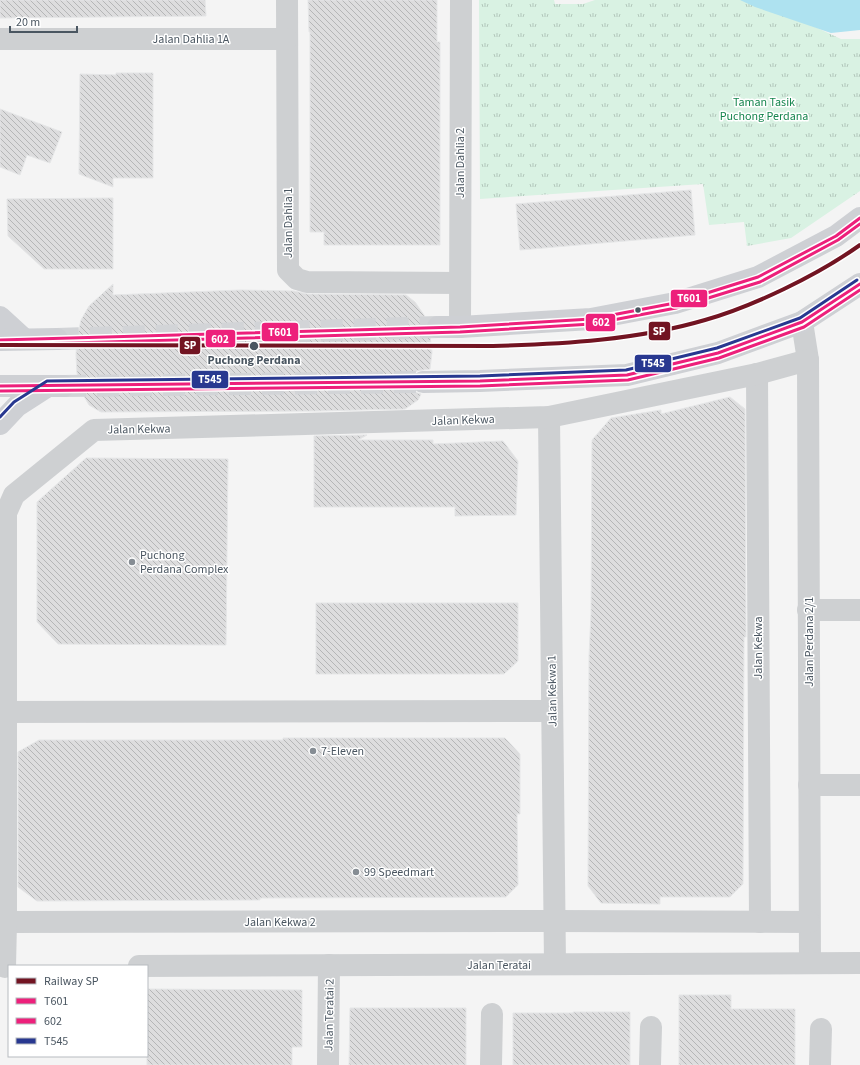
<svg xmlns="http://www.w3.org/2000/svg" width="860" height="1065" font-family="'Source Sans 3',sans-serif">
<defs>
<pattern id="park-tufts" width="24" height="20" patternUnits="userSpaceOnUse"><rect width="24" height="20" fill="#d9f2e3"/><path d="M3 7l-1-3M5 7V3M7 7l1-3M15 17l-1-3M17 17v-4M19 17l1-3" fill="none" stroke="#b2c7bb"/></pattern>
<pattern id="building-back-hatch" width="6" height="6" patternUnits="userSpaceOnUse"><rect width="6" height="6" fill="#ddddde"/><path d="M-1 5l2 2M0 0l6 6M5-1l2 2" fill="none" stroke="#b5b6b7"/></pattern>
</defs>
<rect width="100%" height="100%" fill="#f4f4f4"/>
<!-- park -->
<polygon fill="url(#park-tufts)" points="479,0 554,0 555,4 583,4 595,0 757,0 841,39 860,39 860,191 791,238 747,246 744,222 709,225 703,184 480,199"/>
<!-- water -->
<polygon fill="#aee2f0" points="740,0 860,0 860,30 831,33 755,7"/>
<!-- building -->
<g fill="url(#building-back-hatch)" stroke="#e5e6e7">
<polygon points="0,0 205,0 206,16 0,18"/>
<polygon points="308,0 437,0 437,42 440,42 440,245 324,245 324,232 310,232 310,32 309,32"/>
<polygon points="116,73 153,73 153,178 113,178 113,187 79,174 80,74 116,75"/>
<polygon points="0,109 62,132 50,163 27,155 20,175 0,167"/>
<polygon points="691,190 695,235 520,250 516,204"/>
<polygon points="113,198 113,269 44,269 8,236 7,199"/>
<polygon points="113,284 113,295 241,290 294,291 307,294 406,295 415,302 424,315 427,323 426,327 427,333 430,336 432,352 430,369 423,370 417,371 412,376 411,382 412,388 417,393 421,394 418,400 405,409 314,411 101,412 89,405 81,391 77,373 76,355 77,339 81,320 89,306"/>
<polygon points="730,397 745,409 746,637 744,637 743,884 730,897 660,897 660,904 601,903 588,886 589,657 591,614 592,440 611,418 661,410 661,414"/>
<polygon points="367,435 358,440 433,440 433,444 503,441 518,461 516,515 455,516 455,507 314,507 314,436"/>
<polygon points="86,458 228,459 226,645 58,644 37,622 37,502"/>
<polygon points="316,603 518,603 518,661 504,674 316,674"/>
<polygon points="283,738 505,738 520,754 520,814 517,814 518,885 506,897 260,898 260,900 37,901 18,887 18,752 39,740 283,740"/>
<polygon points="147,989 302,990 302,1047 292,1047 292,1065 147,1065"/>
<polygon points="679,995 731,995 731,1009 795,1009 795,1065 679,1065"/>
<polygon points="350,1008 466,1008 466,1065 349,1065"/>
<polygon points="573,1012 630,1012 630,1065 513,1065 513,1013 573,1013"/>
</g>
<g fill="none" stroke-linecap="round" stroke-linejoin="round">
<!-- secondary-tunnel -->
<g stroke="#d2d4d7" stroke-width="22" stroke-dasharray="22 11" stroke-linecap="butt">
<polyline points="57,339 438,327"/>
<polyline points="64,386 423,382"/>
</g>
<!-- minor -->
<g stroke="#ced0d2" stroke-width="22">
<polyline points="287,0 288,270 297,279 307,282 460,283"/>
<polyline points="0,39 286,39"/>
<polyline points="802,322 808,360 810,963"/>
<polyline points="460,327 461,0"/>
<polyline points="757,374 760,922"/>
<polyline points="549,417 555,964"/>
<polyline points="808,610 860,610"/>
<polyline points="0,712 552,711"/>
<polyline points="809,785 860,785"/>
<polyline points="6,922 554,921 809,922"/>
<polyline points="139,966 860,963"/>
<polyline points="5,967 6,922 6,513 14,495 94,430 549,417 757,374 808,360"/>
<polyline points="328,1065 329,965"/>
<polyline points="491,1065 492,1014"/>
<polyline points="650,1065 651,1027"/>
<polyline points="820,1065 821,1029"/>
</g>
<!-- secondary -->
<g stroke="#ced0d4" stroke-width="22">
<polyline points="0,317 24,339"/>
<polyline points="438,327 460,327 591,319 675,303 758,277 836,236 860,218"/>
<polyline points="0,340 57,339"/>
<polyline points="423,382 480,381 627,375 718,353 802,322 860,284"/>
<polyline points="0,386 64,386"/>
<polyline points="0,424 17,406 48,386"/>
</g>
<defs>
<g id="bus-1">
<polyline points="0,340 460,327 591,319 675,303 758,277 836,236 860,218"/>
<polyline points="0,386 480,381 627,375 718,353 802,322 860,284"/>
</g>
<g id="bus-2">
<polyline points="0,345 460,332 592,324 676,308 760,282 838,240 860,224"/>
<polyline points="0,391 480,386 628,380 719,358 804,327 860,290"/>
</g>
<polyline id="bus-3" points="0,417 14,402 47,381 480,376 626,370 717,348 800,318 857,280"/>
</defs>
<!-- bus-1 casing -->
<use href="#bus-1" stroke="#fff" stroke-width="6"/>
<!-- bus-2 casing -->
<use href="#bus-2" stroke="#fff" stroke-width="6"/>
<!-- bus-3 casing -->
<use href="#bus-3" stroke="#fff" stroke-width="6"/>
<!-- bus-1 -->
<use href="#bus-1" stroke="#ed207b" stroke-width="3"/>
<!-- bus-2 -->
<use href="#bus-2" stroke="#ed207b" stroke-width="3"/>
<!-- bus-3 -->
<use href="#bus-3" stroke="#283890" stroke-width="3"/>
<defs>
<path id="rail-1" d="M0,345L493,346C564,344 637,340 705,320C733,312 759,301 784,289C811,276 836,262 860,245"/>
</defs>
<!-- rail-1 casing -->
<use href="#rail-1" stroke="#fff" stroke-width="7"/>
<!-- rail-1 -->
<use href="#rail-1" stroke="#721422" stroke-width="4"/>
</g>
<!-- markers -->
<g fill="#4a5661" stroke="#fff" stroke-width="1.5">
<circle cx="638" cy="310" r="3.5"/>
<circle cx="254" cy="346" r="5"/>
</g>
<g fill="#868d94" stroke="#fff" stroke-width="1.5">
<circle cx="132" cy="562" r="4"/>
<circle cx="313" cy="751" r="4"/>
<circle cx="356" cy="872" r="4"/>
</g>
<g text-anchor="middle" stroke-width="3" stroke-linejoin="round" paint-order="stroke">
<!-- street labels -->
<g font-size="12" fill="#4a5661" stroke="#fff">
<text x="191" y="43">Jalan Dahlia 1A</text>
<text transform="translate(460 163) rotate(-90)" y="4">Jalan Dahlia 2</text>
<text transform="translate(288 223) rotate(-90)" y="4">Jalan Dahlia 1</text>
<text transform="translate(463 420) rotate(-2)" y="4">Jalan Kekwa</text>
<text transform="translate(139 429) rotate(-1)" y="4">Jalan Kekwa</text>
<text transform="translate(809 642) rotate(-90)" y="4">Jalan Perdana 2/1</text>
<text transform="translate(758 648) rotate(-90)" y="4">Jalan Kekwa</text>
<text transform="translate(552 691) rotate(-91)" y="4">Jalan Kekwa 1</text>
<text x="280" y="926">Jalan Kekwa 2</text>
<text x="499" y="969">Jalan Teratai</text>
<text transform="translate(329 1015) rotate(-89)" y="4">Jalan Teratai 2</text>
</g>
<!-- park labels -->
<g font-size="12" fill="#17864f" stroke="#fff">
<text x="764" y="106">Taman Tasik<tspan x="764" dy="14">Puchong Perdana</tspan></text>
</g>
<!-- stop labels -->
<g font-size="12" font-weight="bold" fill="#4a5661" stroke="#fff">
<text x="254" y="364">Puchong Perdana</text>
</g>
<!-- poi labels -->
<g font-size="12" fill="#4a5661" stroke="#fff" text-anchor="start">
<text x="140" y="559">Puchong<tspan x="140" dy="14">Perdana Complex</tspan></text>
<text x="321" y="755">7-Eleven</text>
<text x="364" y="876">99 Speedmart</text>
</g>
</g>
<g stroke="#fff" stroke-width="1.5">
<rect x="670" y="289" width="38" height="19" rx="4" fill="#ed207b"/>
<rect x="585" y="313" width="31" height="19" rx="4" fill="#ed207b"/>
<rect x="648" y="321" width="23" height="20" rx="4" fill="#721422"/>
<rect x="261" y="322" width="38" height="20" rx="4" fill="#ed207b"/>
<rect x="205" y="329" width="31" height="19" rx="4" fill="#ed207b"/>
<rect x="179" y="336" width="22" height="19" rx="4" fill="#721422"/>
<rect x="634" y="354" width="38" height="19" rx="4" fill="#283890"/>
<rect x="191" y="370" width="38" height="19" rx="4" fill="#283890"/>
</g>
<g font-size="11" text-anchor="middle" font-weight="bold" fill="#fff">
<text x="689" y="302">T601</text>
<text x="601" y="326">602</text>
<text x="659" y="335">SP</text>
<text x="280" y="336">T601</text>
<text x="220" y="343">602</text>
<text x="190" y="349">SP</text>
<text x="653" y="367">T545</text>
<text x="210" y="383">T545</text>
</g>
<!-- legend -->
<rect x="8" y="965" width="140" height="92" fill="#ffffff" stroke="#b7bbc0"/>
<rect x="16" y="978" width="20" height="6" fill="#721422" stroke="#b7bbc0"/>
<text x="44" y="985" font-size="12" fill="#4a5661">Railway SP</text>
<rect x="16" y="998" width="20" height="6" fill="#ed207b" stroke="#b7bbc0"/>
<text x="44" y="1005" font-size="12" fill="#4a5661">T601</text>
<rect x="16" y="1018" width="20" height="6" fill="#ed207b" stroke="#b7bbc0"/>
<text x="44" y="1025" font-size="12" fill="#4a5661">602</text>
<rect x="16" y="1038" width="20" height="6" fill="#283890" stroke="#b7bbc0"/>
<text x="44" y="1045" font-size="12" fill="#4a5661">T545</text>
<!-- scale -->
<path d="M10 26v6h67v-6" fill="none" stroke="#4a5661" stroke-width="2"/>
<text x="16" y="26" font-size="12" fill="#4a5661" stroke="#ffffff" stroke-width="3" paint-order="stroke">20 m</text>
</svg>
